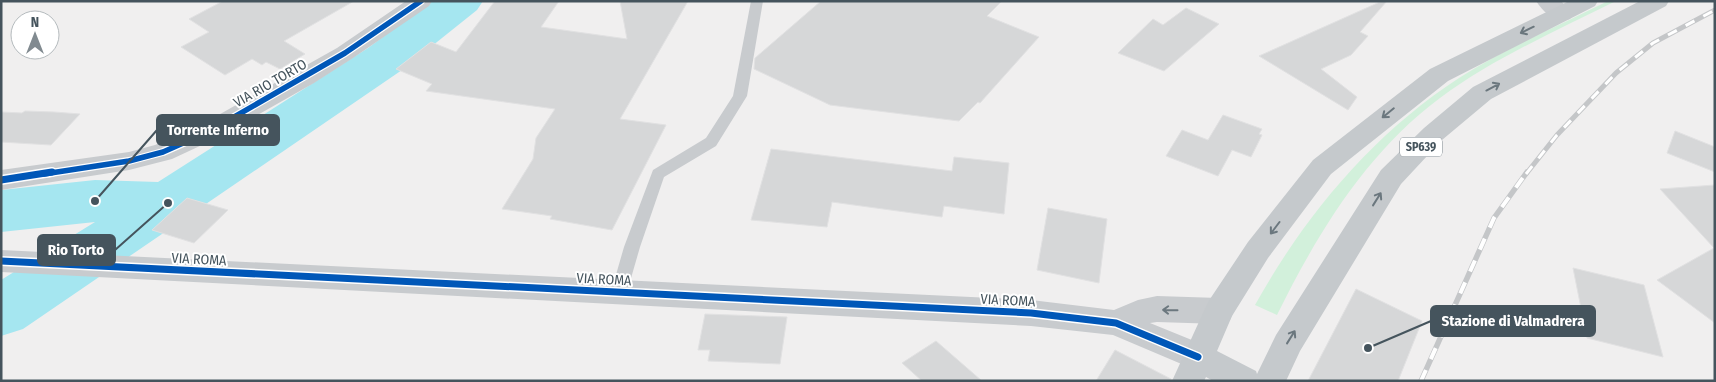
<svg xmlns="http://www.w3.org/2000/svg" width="1716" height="382" font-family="'Fira Sans Condensed',sans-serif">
<rect width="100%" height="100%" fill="#f0efef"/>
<!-- green -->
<path fill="#d2f0db" d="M1608,1H1616C1556,31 1494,58 1440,98C1366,153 1317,234 1277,315L1255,305C1305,215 1373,134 1459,78C1506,48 1558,26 1608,1Z"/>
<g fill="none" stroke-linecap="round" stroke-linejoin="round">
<!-- river -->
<polygon fill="#a5e6f0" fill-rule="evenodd" points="432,1 483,1 477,10 402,70 23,329 1,336 1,280 95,222 1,232 1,190 95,180 158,182 368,48"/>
</g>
<!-- building -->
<g fill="#d6d7d8" stroke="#e1e1e2">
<polygon points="223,1 354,1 284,41 305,54 280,69 266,62 262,65 252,59 225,75 181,47 209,32 189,19"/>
<polygon points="495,1 559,1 541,27 627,39 620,1 688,1 620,119 666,125 612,230 550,219 552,216 502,209 533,159 536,138 555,109 426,91 432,84 396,69 431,42 456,52"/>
<polygon points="821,1 1002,1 987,16 1039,37 980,103 978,102 959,121 830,105 754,69 755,58"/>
<polygon points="1382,1 1387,1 1360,32 1368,36 1351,55 1321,69 1357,97 1348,110 1259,56"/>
<polygon points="1186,8 1219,24 1164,71 1118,53 1153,19 1163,25"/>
<polygon points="25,111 54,112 80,114 51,145 1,142 1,112 22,113"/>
<polygon points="1223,115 1262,129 1259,134 1262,135 1251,157 1232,150 1218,176 1166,156 1182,130 1208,140"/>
<polygon points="1675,131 1715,147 1715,172 1667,153"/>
<polygon points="771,149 952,171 954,157 1009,163 1004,214 944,206 942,217 832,202 827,227 751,220"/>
<polygon points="1715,185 1715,323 1657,280 1714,248 1660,189"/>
<polygon points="187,198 228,210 194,243 152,230"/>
<polygon points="1048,208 1107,219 1099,283 1037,270"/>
<polygon points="1573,268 1644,285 1663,357 1587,338"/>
<polygon points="1356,289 1422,321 1398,381 1308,381"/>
<polygon points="705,314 787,317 780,364 708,361 710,350 698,350"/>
<polygon points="936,341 982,381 922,381 902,363"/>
<polygon points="1115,350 1171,379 1170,381 1096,381"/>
</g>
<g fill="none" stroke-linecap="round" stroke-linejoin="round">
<!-- lane -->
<polygon fill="#c8cbce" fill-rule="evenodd" points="751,1 763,1 747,96 716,146 664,177 640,247 627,292 625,297 619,299 613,297 611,292 624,247 653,170 706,138 733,96"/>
<!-- street -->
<g fill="#c8cbce" fill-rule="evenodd">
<polygon points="406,1 432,1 429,6 353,58 314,83 217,138 172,159 129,170 1,190 1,170 129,152 155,145 199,126 296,71 337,48"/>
<path d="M1536,1H1561L1573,14L1570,19C1555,23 1544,13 1536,1Z"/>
<polygon points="1,250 1031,300 1114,310 1138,300 1157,296 1219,298 1230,302 1234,311 1230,320 1219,324 1157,322 1150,323 1209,347 1214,357 1209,367 1198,371 1113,335 1031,326 1,272"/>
</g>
<!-- primary -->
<polygon fill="#c5c9cc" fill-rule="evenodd" points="1569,1 1598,1 1595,6 1448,81 1331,174 1268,258 1232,316 1217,351 1256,371 1257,374 1276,335 1381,170 1424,128 1473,87 1640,1 1669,1 1666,6 1491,99 1442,140 1401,184 1300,351 1286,381 1213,381 1206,377 1204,381 1172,381 1208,302 1248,242 1313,160 1430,69"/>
<defs>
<polyline id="rail-far1" points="1526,174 1557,135 1616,73 1653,43 1715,10"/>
<polyline id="rail" points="1421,381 1494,218 1527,172"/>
</defs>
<!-- rail-far1 casing -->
<use href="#rail-far1" stroke="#c4c6c8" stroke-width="5"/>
<!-- rail casing -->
<use href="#rail" stroke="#c4c6c8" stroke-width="5.5"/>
<!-- rail-far1 -->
<use href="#rail-far1" stroke="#fff" stroke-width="3" stroke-dasharray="10" stroke-linecap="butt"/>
<!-- rail -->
<use href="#rail" stroke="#fff" stroke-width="4" stroke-dasharray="12" stroke-linecap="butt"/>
<defs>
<polyline id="cycleway-far1" points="44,174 129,161 163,152 208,132 345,53 421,1"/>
<g id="cycleway">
<polyline points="1,180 52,172"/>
<polyline points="1,261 1031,313 1116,323 1198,357"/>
</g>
</defs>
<!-- cycleway-far1 casing -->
<use href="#cycleway-far1" stroke="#fff" stroke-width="8"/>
<!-- cycleway casing -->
<use href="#cycleway" stroke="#fff" stroke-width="10"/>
<!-- cycleway-far1 -->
<use href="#cycleway-far1" stroke="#0057b8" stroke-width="5.5"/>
<!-- cycleway -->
<use href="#cycleway" stroke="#0057b8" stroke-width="7"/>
</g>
<!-- one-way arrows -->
<defs><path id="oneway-shaft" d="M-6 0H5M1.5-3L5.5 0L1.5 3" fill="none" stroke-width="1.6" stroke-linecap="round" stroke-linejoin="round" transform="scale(1.25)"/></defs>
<g stroke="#6b777e">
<use href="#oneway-shaft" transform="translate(1527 30) rotate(154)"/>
<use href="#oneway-shaft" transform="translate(1493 87) rotate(-28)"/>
<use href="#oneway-shaft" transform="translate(1388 113) rotate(141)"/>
<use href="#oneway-shaft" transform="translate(1377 199) rotate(-58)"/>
<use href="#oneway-shaft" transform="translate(1275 228) rotate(127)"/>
<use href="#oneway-shaft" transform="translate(1291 337) rotate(-58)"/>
</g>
<use stroke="#6c787f" href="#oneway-shaft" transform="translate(1170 310) rotate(-179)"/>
<g text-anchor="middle" stroke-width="4" stroke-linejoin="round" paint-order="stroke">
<!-- shield labels -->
<rect fill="#fff" stroke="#7d878e" stroke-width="1" x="1400" y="137.5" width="42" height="19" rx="4"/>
<g font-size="12" font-weight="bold" fill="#45545d">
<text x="1421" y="151">SP639</text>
</g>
<!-- street labels -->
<g font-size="14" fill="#45545d" stroke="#fff">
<text transform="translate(270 83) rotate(-30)" y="5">VIA RIO TORTO</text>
<text transform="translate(199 259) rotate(3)" y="5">VIA ROMA</text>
<text transform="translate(604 279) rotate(3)" y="5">VIA ROMA</text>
<text transform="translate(1008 300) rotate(3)" y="5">VIA ROMA</text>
</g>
</g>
<!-- callouts -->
<path fill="none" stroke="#45545d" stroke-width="2" d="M95 201L157 130M168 203L115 250M1368 348L1431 321"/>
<g fill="#45545d" stroke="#fff" stroke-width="2">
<circle cx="95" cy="201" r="5"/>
<circle cx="168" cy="203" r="5"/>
<circle cx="1368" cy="348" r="5"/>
</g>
<g fill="#45545d" stroke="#45545d" stroke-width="2">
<rect x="157" y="115" width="122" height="30" rx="5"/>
<rect x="38" y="235" width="77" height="30" rx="5"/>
<rect x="1431" y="306" width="164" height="30" rx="5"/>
</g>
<g font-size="15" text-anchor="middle" font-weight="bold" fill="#fff">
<text x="218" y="135">Torrente Inferno</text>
<text x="76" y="255">Rio Torto</text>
<text x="1513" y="326">Stazione di Valmadrera</text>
</g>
<!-- border -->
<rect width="1716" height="382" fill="none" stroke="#45545d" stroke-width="5"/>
<!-- north arrow -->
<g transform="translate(35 35)"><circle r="24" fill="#ffffff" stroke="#b5bbbe"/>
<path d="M0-4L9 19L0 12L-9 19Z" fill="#818a90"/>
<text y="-8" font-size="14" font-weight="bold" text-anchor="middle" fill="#45545d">N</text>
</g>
</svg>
